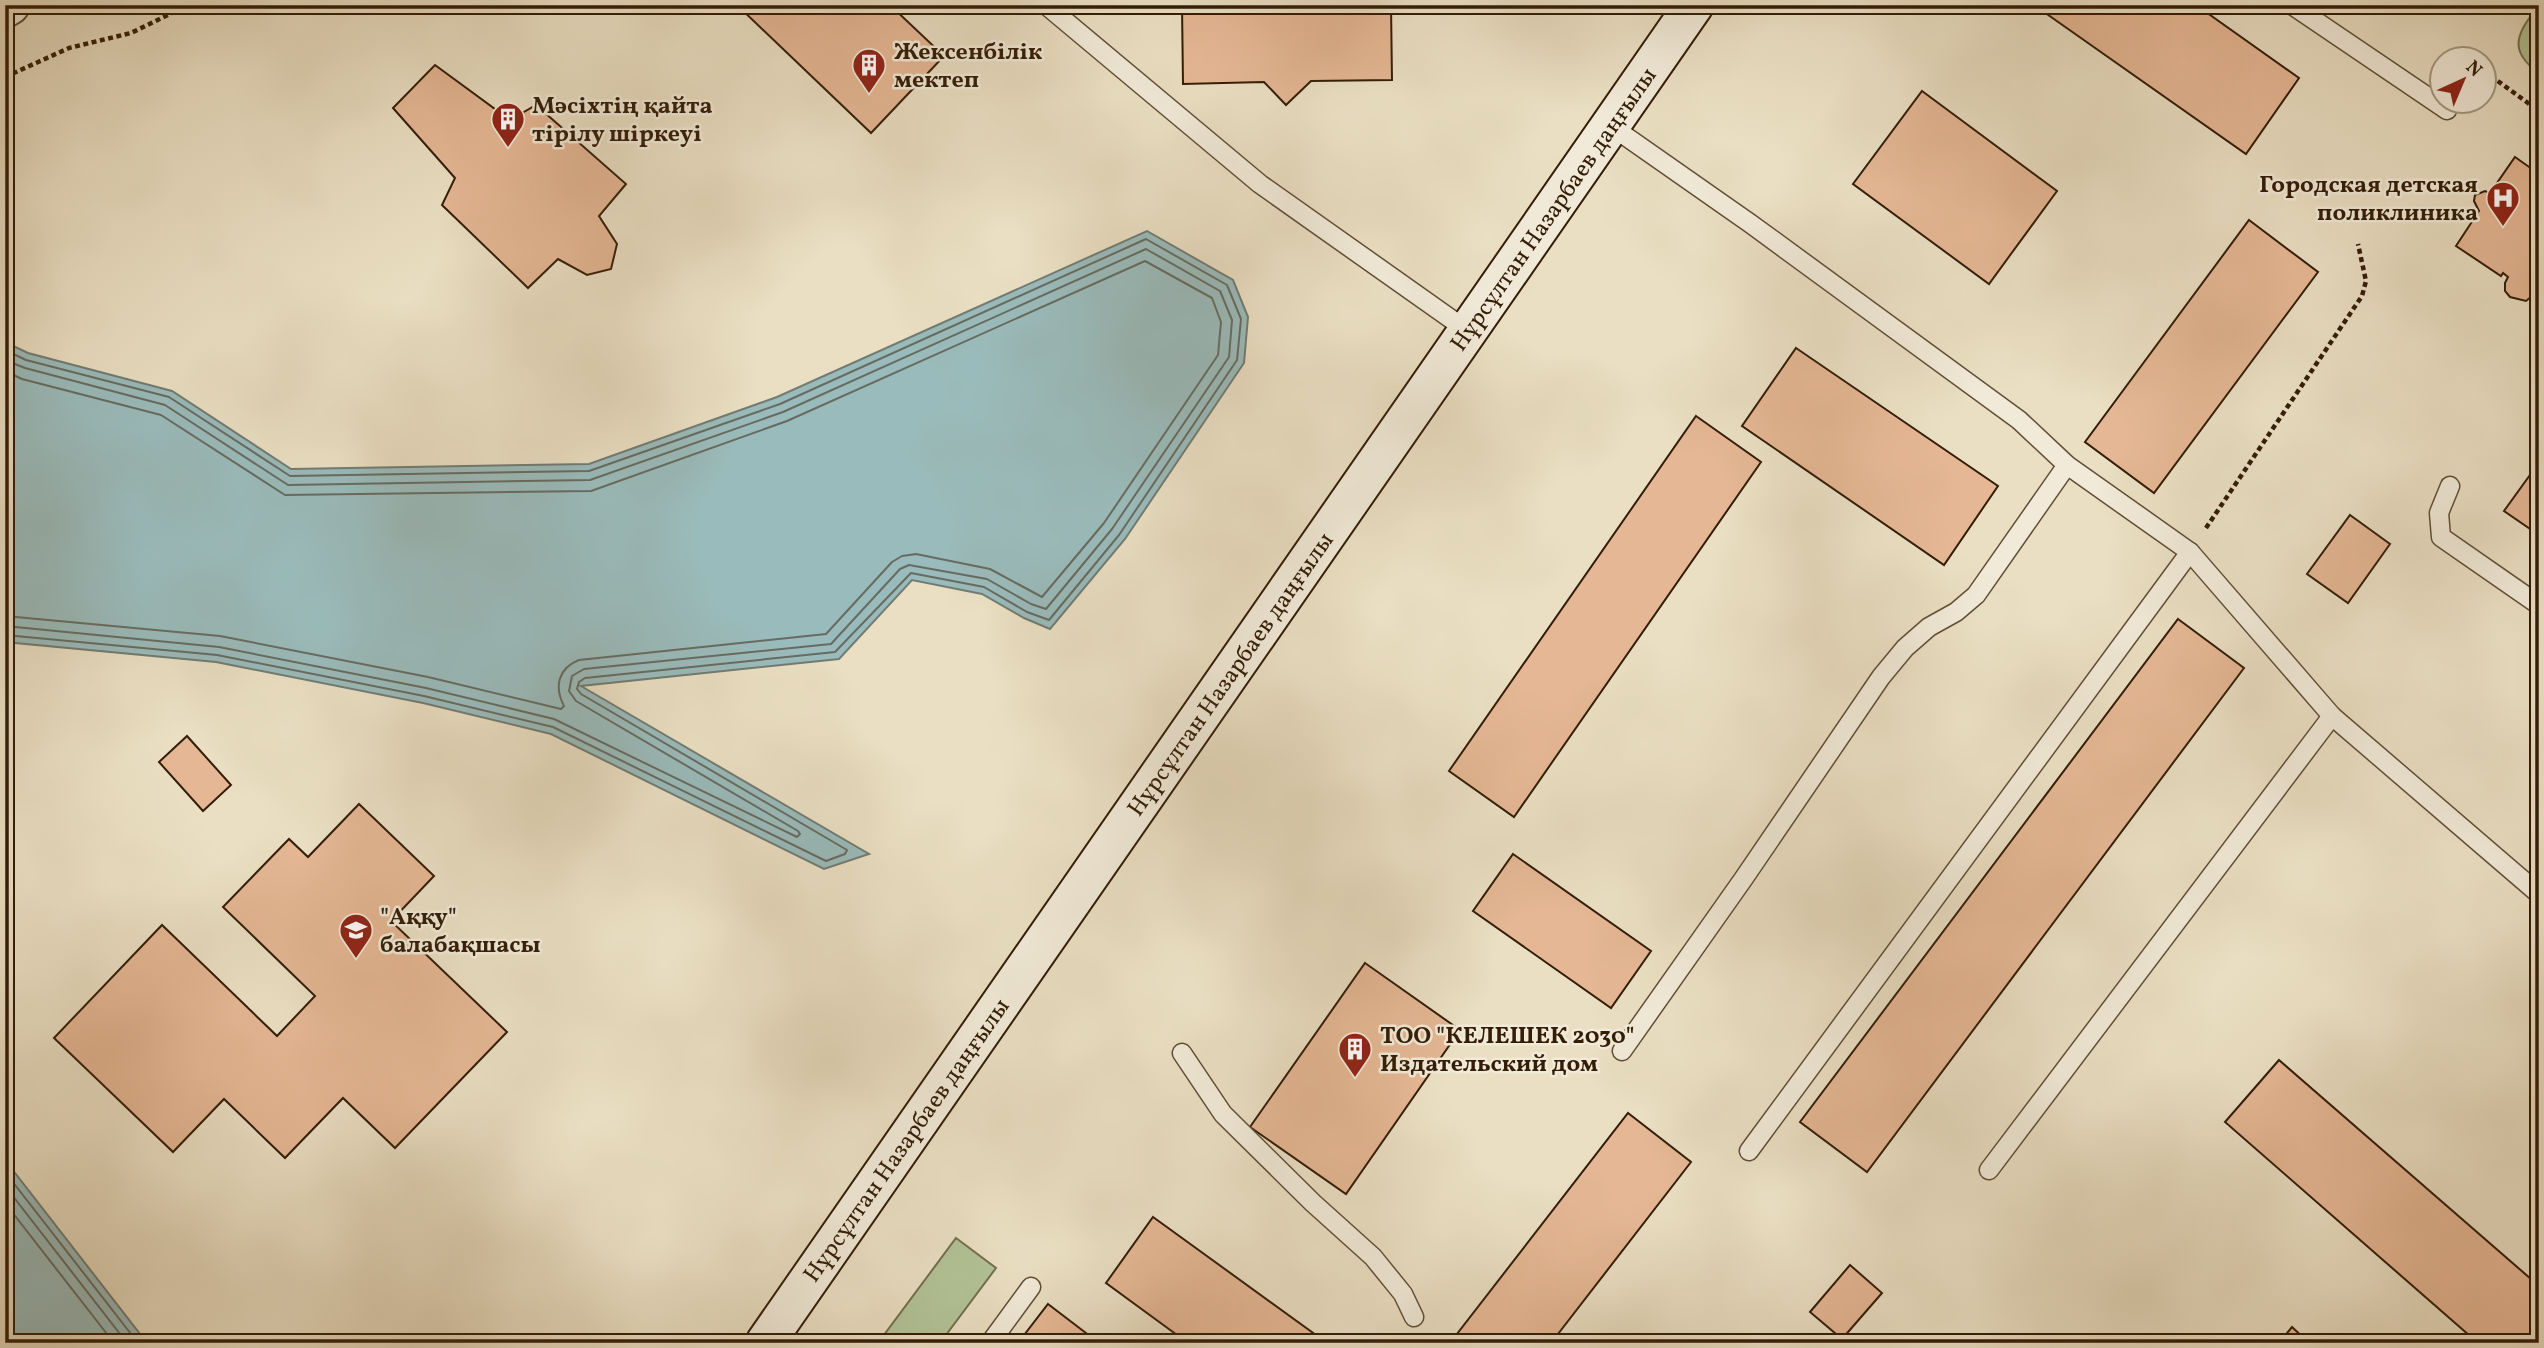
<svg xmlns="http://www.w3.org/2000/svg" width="2544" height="1348" font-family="Vollkorn,serif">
<rect width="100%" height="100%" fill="#eadfc3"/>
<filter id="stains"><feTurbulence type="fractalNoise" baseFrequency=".00286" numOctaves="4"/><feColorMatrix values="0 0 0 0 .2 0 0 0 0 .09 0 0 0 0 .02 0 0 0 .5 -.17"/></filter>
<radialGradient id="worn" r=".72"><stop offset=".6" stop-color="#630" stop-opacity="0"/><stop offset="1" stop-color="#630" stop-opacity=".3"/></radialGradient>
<!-- green -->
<g fill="#b2c397" stroke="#72704f" stroke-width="2">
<path d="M2539,5V73C2506,50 2518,32 2539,5Z"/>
<polygon points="956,1238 996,1268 940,1343 878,1343"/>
</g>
<!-- water -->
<g fill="#9abbbb" stroke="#717c73" stroke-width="2">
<polygon points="1147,231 1233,280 1248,317 1244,363 1125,539 1050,629 1024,618 982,594 912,580 839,659 581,686 869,854 824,869 551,734 423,703 216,662 5,642 5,342 28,353 172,391 291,469 589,464 777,397"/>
<polygon points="5,1160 147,1343 5,1343"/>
</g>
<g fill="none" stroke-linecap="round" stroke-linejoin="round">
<!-- shore -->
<g stroke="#666c61" stroke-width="2">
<polyline points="5,350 26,360 169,397 290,476 589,471 780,404 1146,239 1227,285 1241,319 1237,360 1119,535 1049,620 1027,612 984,587 911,573 835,652 585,678 579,682 577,689 581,694 847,850 845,854 826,861 553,727 424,696 217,655 5,635"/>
<polyline points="5,360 25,368 165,405 288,485 590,480 783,412 1146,249 1220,291 1232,320 1229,357 1112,529 1046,609 1031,604 987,579 909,565 900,569 831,644 584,669 572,676 569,691 576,701 798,831 800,834 797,837 554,719 426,688 219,647 5,626"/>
<path d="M5,371L22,379L161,415L285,495L591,491L787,421L1145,261L1212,298L1221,322L1218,355L1104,523L1042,597L990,569L916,554L902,556L892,562L826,634L579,660C558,668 554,687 564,706L561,709L428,677L220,636L5,616"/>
<polyline points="5,1172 138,1343"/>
<polyline points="5,1186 127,1343"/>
<polyline points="5,1203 114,1343"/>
</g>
</g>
<!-- building -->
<g fill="#e5b794" stroke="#331d07" stroke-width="2">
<polygon points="737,5 890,5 944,56 871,133"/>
<polygon points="1182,5 1391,5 1392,80 1311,81 1286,105 1264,82 1183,84"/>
<polygon points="2034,5 2196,5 2299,78 2246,154"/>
<polygon points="435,65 510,120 536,105 626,184 599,216 617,244 611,269 587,275 558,259 528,288 442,205 455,178 393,108"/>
<polygon points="1922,91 2057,191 1989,284 1853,184"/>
<polygon points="2515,157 2539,174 2539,301 2532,296 2526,301 2510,297 2505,291 2505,283 2508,277 2503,273 2501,276 2456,246 2479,211 2474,201 2475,195 2485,191 2490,193"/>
<polygon points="2249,220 2318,272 2154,493 2085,442"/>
<polygon points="1796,348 1998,486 1944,565 1742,426"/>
<polygon points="1696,416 1761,462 1514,817 1449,771"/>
<polygon points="2535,468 2539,470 2539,535 2504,511"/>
<polygon points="2350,515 2390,544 2348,603 2307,574"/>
<polygon points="2178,619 2244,668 1867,1172 1800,1122"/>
<polygon points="187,736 231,785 203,811 159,762"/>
<polygon points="359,804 434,876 391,921 507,1032 395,1148 343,1098 285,1158 224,1099 173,1152 54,1038 162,925 277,1036 315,996 223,907 289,839 308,857"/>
<polygon points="1513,854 1651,951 1611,1008 1473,911"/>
<polygon points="1365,963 1460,1030 1346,1194 1250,1127"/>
<polygon points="2279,1060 2539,1286 2539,1343 2478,1343 2225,1122"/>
<polygon points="1628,1113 1691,1162 1551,1343 1450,1343"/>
<polygon points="1153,1217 1327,1343 1188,1343 1106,1283"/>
<polygon points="1850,1265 1882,1293 1842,1339 1810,1312"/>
<polygon points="1048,1304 1099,1343 1018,1343"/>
<polygon points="2292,1327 2309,1343 2279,1343"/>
</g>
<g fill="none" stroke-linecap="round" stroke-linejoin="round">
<defs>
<g id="service">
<polyline points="1046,5 1260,184 1468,331"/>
<polyline points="2292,5 2447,110"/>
<polyline points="1611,126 1751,224 2019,420 2067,465 2190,552 2332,716 2539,894"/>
<polyline points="2450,486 2439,513 2441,537 2539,605"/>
<polyline points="1622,1051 1744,878 1881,677 1905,648 1929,627 1956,612 1976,595 2067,465"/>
<polyline points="1182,1053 1223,1114 1313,1203 1373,1257 1403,1294 1414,1317"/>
<polyline points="1749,1151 2190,552"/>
<polyline points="1989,1170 2332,716"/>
<polyline points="990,1343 1031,1287"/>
</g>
<polyline id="tertiary" points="5,8 10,5"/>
<polyline id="secondary" points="765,1343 1694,5"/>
</defs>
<!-- service casing -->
<use href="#service" stroke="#614e36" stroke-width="21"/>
<!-- tertiary casing -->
<use href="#tertiary" stroke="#614e36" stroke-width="42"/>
<!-- secondary casing -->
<use href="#secondary" stroke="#331d07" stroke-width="42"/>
<!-- path -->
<g stroke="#331d07" stroke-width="4.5" stroke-dasharray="5 3.5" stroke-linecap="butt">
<polyline points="2484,71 2539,111"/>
<polyline points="5,77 69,48 131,33 188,5"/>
<polyline points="2206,528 2362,296 2366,281 2358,244"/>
</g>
<!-- service -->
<use href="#service" stroke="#f1ead8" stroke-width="18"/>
<!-- tertiary -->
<use href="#tertiary" stroke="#f1ead8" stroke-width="38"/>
<!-- secondary -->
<use href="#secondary" stroke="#f1ead8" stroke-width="38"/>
</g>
<!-- icons -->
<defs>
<symbol id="building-pin" viewBox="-11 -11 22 30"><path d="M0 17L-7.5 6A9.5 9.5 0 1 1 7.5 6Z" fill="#8f2418" stroke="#f1ead8"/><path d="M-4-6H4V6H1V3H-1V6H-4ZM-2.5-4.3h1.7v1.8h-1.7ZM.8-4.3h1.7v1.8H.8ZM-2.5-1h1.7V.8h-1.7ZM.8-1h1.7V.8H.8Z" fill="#fff"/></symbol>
<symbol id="hospital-pin" viewBox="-11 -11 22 30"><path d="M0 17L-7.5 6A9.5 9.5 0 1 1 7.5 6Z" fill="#8f2418" stroke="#f1ead8"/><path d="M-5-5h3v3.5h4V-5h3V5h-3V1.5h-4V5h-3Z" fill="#fff"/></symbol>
<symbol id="school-pin" viewBox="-11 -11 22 30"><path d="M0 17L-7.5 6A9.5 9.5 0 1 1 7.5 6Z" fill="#8f2418" stroke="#f1ead8"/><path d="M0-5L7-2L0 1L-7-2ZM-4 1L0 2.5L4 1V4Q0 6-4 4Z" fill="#fff"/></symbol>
</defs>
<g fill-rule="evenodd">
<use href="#building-pin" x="850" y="46" width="38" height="52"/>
<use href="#building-pin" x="489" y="100" width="38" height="52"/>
<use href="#hospital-pin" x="2484" y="179" width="38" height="52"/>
<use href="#school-pin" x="337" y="911" width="38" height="52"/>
<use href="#building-pin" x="1336" y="1030" width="38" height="52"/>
</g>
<g text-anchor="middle" stroke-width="5" stroke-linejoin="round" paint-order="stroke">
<!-- poi labels -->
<g font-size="24" font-weight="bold" fill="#331d07" stroke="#f1ead8" text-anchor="start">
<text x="894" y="59">Жексенбілік<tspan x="894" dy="28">мектеп</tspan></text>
<text x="532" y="113">Мәсіхтің қайта<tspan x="532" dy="28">тірілу шіркеуі</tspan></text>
<text x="2478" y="192" text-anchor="end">Городская детская<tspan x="2478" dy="28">поликлиника</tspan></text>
<text x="380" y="924">"Аққу"<tspan x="380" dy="28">балабақшасы</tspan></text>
<text x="1380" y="1043">ТОО "КЕЛЕШЕК 2030"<tspan x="1380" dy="28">Издательский дом</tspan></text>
</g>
<!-- street labels -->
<g font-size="24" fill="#331d07" stroke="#f1ead8">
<text transform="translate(1553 209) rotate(-55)" y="8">Нұрсұлтан Назарбаев даңғылы</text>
<text transform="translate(1230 674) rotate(-55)" y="8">Нұрсұлтан Назарбаев даңғылы</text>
<text transform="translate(906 1140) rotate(-55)" y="8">Нұрсұлтан Назарбаев даңғылы</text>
</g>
</g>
<!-- margin -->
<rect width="2544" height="1348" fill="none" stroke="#eadfc3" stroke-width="28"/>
<rect x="7" y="7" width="2530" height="1334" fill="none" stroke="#331d07" stroke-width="3.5"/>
<rect x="14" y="14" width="2516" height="1320" fill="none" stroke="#331d07" stroke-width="2"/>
<!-- north arrow -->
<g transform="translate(2463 80) rotate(44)"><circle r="33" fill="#f1ead8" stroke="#a59884" stroke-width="2"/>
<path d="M0-5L12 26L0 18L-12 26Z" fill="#8f2418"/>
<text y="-10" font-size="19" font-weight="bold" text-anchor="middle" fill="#331d07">N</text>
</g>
<rect width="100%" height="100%" filter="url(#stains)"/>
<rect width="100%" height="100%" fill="url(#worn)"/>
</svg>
